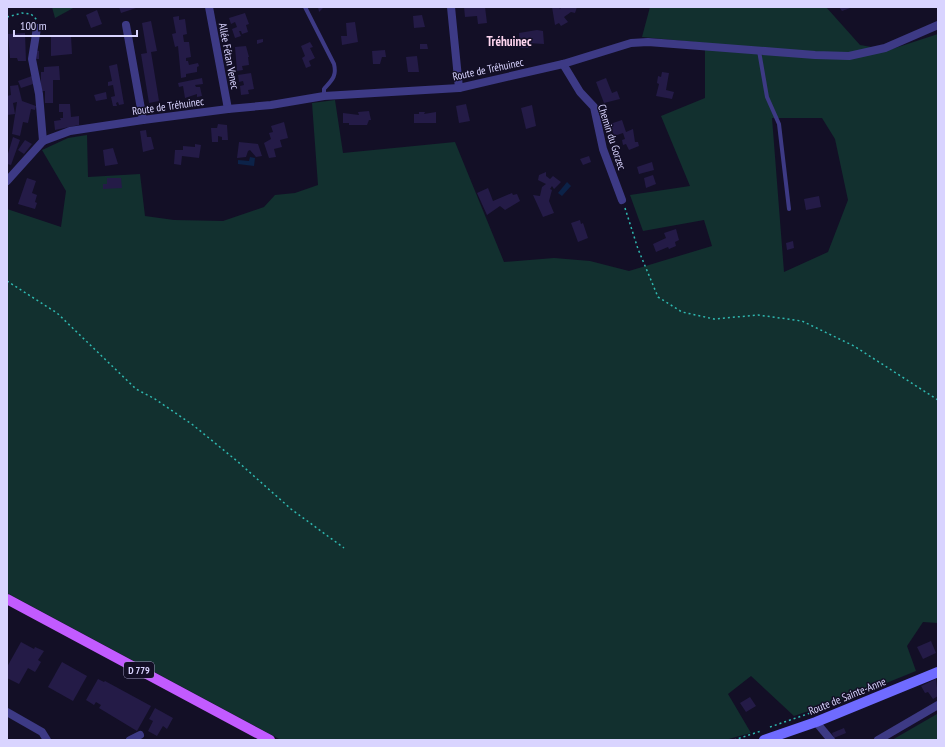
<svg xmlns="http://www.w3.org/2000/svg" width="945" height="747" font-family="'PT Sans Narrow',sans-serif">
<rect width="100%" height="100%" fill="#130f26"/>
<!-- green -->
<g fill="#12302f" fill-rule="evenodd">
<polygon points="52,7 75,7 55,18"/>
<path d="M650,7H826L860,45L889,50L938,34V623L923,622L907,646L916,671L864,692L794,716L751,676L728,694L751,733L725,740H281L7,593V209L61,227L66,191L42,150L68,138L87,135L88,177L140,174L145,216L174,220L223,221L264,207L275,195L295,193L318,185L312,103L335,100L343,153L455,142L504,262L554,258L590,261L629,271L712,246L704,220L643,231L630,195L690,186L661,116L705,98V43L642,37ZM772,118H822L835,139L848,200L828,252L784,272Z"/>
<polygon points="937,714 938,740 892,740"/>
</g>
<!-- water -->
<g fill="#0c2248">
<polygon points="250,157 255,158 254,166 238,164 238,160 249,161"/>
<polygon points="567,182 571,186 562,196 558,193"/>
</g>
<!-- building -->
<g fill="#241b47">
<polygon points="119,7 139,7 121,13"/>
<polygon points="318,7 324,7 319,12"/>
<polygon points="464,7 485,7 487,23 478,24 477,16 465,17"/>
<polygon points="552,7 559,7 560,9 562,7 577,7 575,13 571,12 564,17 568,22 561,26 559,23 555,25"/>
<polygon points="839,7 853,7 842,11"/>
<polygon points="97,10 102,24 91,28 86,15"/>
<polygon points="245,13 249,24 246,25 248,32 242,34 241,31 239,31 241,36 235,38 232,29 237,27 235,22 231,24 229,18"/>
<polygon points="422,15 425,27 414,28 413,16"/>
<polygon points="179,16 179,20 185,19 187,34 183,35 184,42 189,42 191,57 186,58 186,61 188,61 189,65 198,63 199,66 197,67 197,72 186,74 186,77 181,78 178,46 175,47 172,34 176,33 173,17"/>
<polygon points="151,21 157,51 151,52 159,101 149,103 141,54 147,53 142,23"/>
<polygon points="355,22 358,42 342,45 341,36 347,36 346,23"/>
<polygon points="537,30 543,31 544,44 528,43 528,48 520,48 519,33"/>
<polygon points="25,33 26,61 18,61 17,58 10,58 8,34"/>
<polygon points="71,36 72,54 51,56 51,37"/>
<polygon points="263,39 263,42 257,44 257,40"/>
<polygon points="310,42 313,47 310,48 315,58 309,61 311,66 306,68 302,58 305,56 301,46"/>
<polygon points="420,44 427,44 428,49 420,49"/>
<polygon points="246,46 249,57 248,57 249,65 242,66 243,70 237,71 235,47"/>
<polygon points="35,50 39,51 39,59 35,59"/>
<polygon points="385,50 386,57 382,57 380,64 373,64 372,51"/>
<polygon points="417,56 419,72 408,72 406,57"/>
<polygon points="117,64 124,104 119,105 118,102 116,103 117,106 113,106 111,97 115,96 113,85 108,86 108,82 112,81 109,66"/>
<polygon points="59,66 60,80 53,80 53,103 45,103 45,91 41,91 41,72 44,72 44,67"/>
<polygon points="662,72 669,73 666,90 674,92 672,99 656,96 659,84 657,83 658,76 661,77"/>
<polygon points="251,73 254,89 248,90 249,94 241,95 240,86 244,85 243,81 239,82 238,75"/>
<polygon points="32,76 33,84 21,88 18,81"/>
<polygon points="202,78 203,84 195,85 196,87 200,87 202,96 197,97 197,94 185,98 183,86 179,87 178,83"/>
<polygon points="606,78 612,93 617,91 620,99 604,103 596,82"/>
<polygon points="18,85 22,101 36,106 35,110 31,109 28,123 23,122 20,136 12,134 17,102 13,103 15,114 7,115 7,96 11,95 10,86"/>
<polygon points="106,92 107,99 96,101 94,95"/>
<polygon points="59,104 70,104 71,117 79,116 79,125 55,130 54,121 61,120 60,118 63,118 63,112 59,112"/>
<polygon points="466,104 470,121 459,123 456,106"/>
<polygon points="532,105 536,126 526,129 521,108"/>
<polygon points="369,111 371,120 369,120 367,125 349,125 349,123 343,123 343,113 359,115 358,112"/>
<polygon points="419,112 425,112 424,114 436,112 436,123 414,123 414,114 419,114"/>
<polygon points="622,120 626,132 633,129 635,142 638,142 639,146 629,150 626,144 623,145 622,140 625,139 623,133 614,136 610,124"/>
<polygon points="284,122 288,138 280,140 282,147 274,149 276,157 269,158 264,143 271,139 269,133 273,132 271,126"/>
<polygon points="218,124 227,125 228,140 222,140 222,137 218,136 218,142 212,142 211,128 217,128"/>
<polygon points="146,130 147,137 151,137 154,149 143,152 140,131"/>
<polygon points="13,137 20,140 11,165 7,164 7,157"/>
<polygon points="25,140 32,144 24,154 18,150"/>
<polygon points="239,142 258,144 262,156 256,157 250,150 248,151 246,157 237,158"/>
<polygon points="195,144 201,145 199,158 182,156 181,165 174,164 175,150 183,150 183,146 195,147"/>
<polygon points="113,148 118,164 105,166 103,150"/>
<polygon points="589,156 591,162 583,165 580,159"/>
<polygon points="652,162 654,170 639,174 637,167"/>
<polygon points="546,172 546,176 550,179 553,176 561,182 554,189 552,186 550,189 552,190 549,201 554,213 543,217 533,195 540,196 542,187 546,184 538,180 539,175"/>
<polygon points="653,175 656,184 646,188 644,178"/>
<polygon points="27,178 36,181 32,193 37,195 35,202 37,203 35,209 18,204"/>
<polygon points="107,178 121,178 122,188 103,189 103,184 107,184"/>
<polygon points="488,188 493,201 512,193 513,195 517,194 520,201 505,210 500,206 487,215 477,193"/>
<polygon points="819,196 821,207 806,210 804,199"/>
<polygon points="580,220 581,224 583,223 588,238 578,242 571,223"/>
<polygon points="676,229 679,240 675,242 676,246 669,249 668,247 656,252 653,244 666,238 664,233"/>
<polygon points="793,241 794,248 787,250 786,243"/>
<polygon points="931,641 936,653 923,659 917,647"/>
<polygon points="21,642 34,649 35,647 44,651 38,660 41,662 37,669 35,672 28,668 19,684 7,678 7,667"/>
<polygon points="62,662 87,676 73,701 48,687"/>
<polygon points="98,679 104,682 105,681 151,706 137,731 99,708 101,705 96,702 94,705 86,700"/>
<polygon points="936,679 938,696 933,699 928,692 925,693 921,686"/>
<polygon points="750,697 756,706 746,712 740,703"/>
<polygon points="155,708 173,718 167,729 163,726 157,736 148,731 153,721 149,719"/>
<polygon points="844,728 846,733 834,738 832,733"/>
</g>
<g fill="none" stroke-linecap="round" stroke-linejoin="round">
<!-- path -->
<g stroke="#2fb8b0" stroke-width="1.5" stroke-dasharray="2 3" stroke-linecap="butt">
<polyline points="7,17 22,13 31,14 37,20"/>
<polyline points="625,208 638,249 658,297 682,312 714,319 758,315 802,321 854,346 938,400"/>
<polyline points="7,281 57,313 136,389 155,399 193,425 237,461 291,509 344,548"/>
<polyline points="770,727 819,710"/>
<polyline points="734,740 761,731"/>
</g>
<!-- service -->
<g stroke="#3d3a85" stroke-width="4">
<path d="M305,7L334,64C337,76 332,80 324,89V96"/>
<polyline points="759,51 767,97 779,124 789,209"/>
</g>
<!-- minor -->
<g stroke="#3d3a85" stroke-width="8">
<polyline points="209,7 228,109"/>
<polyline points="451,7 459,88"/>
<polyline points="126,25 143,120"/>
<polyline points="37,28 32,59 39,94 43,141"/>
<polyline points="563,64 580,92 594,107 603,149 622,200"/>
<polyline points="7,181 43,141 70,131 143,120 228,109 271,105 324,96 459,88 563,64 631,43 648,42 815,55 849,56 885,48 938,25"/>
<polyline points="7,712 42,732 47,740"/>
<polyline points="816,722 831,740"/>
<polyline points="130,740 140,735"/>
<polyline points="878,740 938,705"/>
</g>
<!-- secondary -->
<polyline stroke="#6f6bff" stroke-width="10" points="764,740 816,722 938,672"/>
<!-- primary -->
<polyline stroke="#c25bff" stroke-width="10" points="7,599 270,740"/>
</g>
<g text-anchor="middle" stroke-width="3" stroke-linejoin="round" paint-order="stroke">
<!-- shield labels -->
<rect fill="#130f26" stroke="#9e99be" stroke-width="1" x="124" y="662" width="30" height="16" rx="3"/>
<g font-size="10" font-weight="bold" fill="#d9d4ff">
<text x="139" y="674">D 779</text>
</g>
<!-- street labels -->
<g font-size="11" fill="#d9d4ff" stroke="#130f26">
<text transform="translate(229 56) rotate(79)" y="4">Allée Fétan Venec</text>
<text transform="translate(488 69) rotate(-12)" y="4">Route de Tréhuinec</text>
<text transform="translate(168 106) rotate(-8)" y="4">Route de Tréhuinec</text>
<text transform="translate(612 137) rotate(72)" y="4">Chemin du Gorzec</text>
<text transform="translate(847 696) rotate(-22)" y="4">Route de Sainte-Anne</text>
</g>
<!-- quarter labels -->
<g font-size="13" font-weight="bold" fill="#ffd6f0" stroke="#130f26">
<text x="509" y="46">Tréhuinec</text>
</g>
</g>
<!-- border -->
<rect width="945" height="747" fill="none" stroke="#d9d4ff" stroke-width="16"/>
<!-- scale -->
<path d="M14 30v6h123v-6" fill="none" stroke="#d9d4ff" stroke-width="2"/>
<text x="20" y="30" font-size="12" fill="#d9d4ff" stroke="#130f26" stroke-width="3" paint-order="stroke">100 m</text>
</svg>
